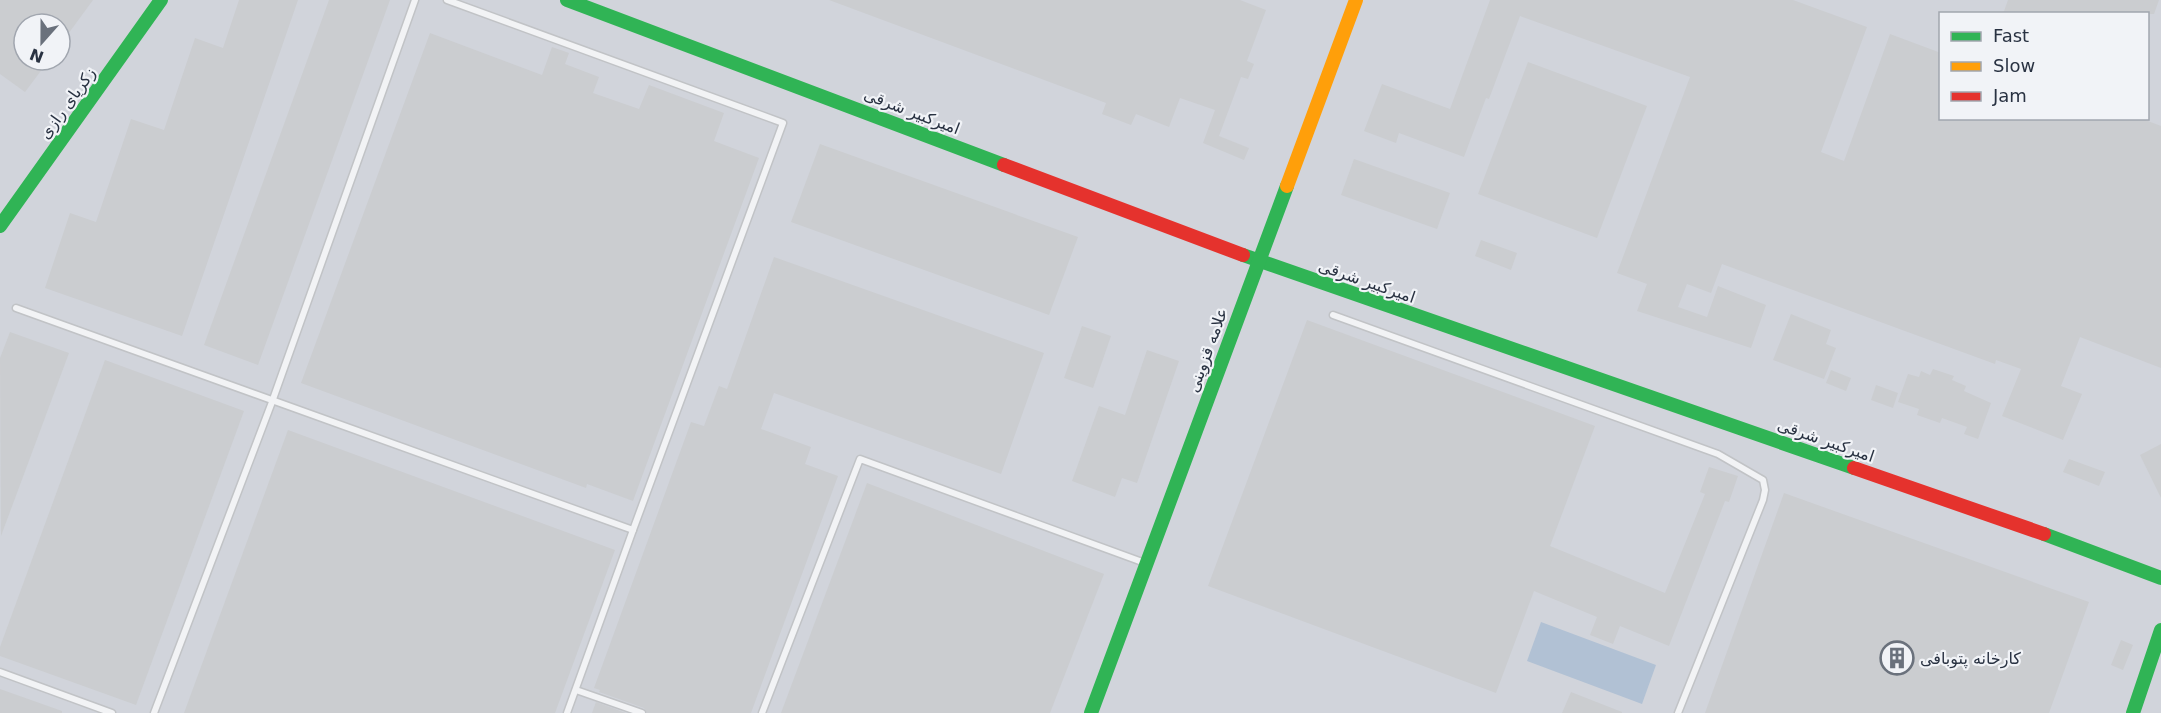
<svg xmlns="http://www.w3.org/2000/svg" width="2161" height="713" font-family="'DejaVu Sans','Noto Naskh Arabic',sans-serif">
<rect width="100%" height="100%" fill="#e3e5e8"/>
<!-- built -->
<path fill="#d1d4db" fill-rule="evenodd" d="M0,0H2161V713H0ZM1940,14H2148V118H1940ZM24,24H60V60H24Z"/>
<!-- water -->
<polygon fill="#b1c1d4" points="1541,622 1656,665 1642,704 1527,661"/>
<!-- building -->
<g fill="#cbcdd0">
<polygon points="0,0 93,0 60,45 60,24 24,24 24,60 49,60 25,92 0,74"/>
<polygon points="239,0 298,0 182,336 45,288 70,213 96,222 131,119 164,130 195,38 223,48"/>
<polygon points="329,0 390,0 258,365 204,345"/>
<polygon points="829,0 1240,0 1266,10 1247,61 1254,64 1248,79 1241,77 1219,136 1249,148 1244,160 1203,143 1215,110 1180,98 1169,127 1136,114 1131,125 1102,114 1106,103"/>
<polygon points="1490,0 1793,0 1867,27 1821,152 1844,161 1890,34 1941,53 1941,118 2140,118 2161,126 2161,368 2080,337 2061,386 2082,394 2063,440 2002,416 2021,369 1996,360 1995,364 1722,264 1711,293 1687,284 1678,307 1707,317 1718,286 1766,305 1751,348 1637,311 1647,284 1617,273 1690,77 1520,16 1489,99 1486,98 1464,157 1399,133 1396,143 1364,131 1382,84 1450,109"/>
<polygon points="2008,0 2159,0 2154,14 2003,14"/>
<polygon points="430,33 542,75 552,47 569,53 565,64 599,77 593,93 639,109 649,85 724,113 714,141 759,158 633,501 587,484 586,488 301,383"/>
<polygon points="1528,62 1647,106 1597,238 1478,194"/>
<polygon points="820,144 1078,237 1049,315 791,222"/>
<polygon points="1354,159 1450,193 1437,229 1341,195"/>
<polygon points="1481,240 1517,253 1511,270 1475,256"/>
<polygon points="774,257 1044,353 1001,474 774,393 761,429 811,447 805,464 838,476 751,713 647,713 644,708 599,692 600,690 594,688 691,422 704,426 719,386 727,389"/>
<polygon points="1791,314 1831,330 1826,344 1836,348 1824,379 1773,360"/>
<polygon points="1307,320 1595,426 1550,546 1665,593 1705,494 1700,492 1709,467 1738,476 1729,502 1725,501 1669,646 1620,626 1613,644 1590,635 1597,617 1534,591 1496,693 1208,586"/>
<polygon points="1082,326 1111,336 1093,388 1064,378"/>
<polygon points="10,332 69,353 1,536 0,358"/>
<polygon points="1147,350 1179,361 1137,483 1122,478 1115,497 1072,481 1099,406 1125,415"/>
<polygon points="105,360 244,411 136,705 0,656 0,647"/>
<polygon points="1933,369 1954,376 1952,380 1966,386 1964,391 1991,403 1978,439 1964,434 1967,427 1942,418 1940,423 1917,415 1919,409 1898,402 1908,374 1919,377 1921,371 1930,375"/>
<polygon points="1831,370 1851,378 1846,391 1826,383"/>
<polygon points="1876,385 1898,393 1893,408 1871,400"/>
<polygon points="288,430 615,550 555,713 184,713"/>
<polygon points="2161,444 2161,498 2140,455"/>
<polygon points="2069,459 2105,472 2099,486 2063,472"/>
<polygon points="867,483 1104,574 1050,713 781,713"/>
<polygon points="1784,493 2089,602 2049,713 1705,713"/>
<polygon points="2121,640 2133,645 2123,670 2111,665"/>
<polygon points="0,689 62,711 62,713 0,713"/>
<polygon points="1571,692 1622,712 1622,713 1562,713"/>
<polygon points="596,702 626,713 592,713"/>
</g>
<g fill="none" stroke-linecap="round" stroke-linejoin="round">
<defs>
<g id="lane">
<polyline points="16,308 633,530 783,123 447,0"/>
<polyline points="1333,315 1718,454 1763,480 1765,490 1763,500 1678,713"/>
<polyline points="0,672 112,713"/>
<polyline points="576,690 642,713"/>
<polyline points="154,713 272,402 415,0"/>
<polyline points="567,713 633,530"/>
<polyline points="762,713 860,459 1145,563"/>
</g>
</defs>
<!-- lane casing -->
<use href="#lane" stroke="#c1c3c6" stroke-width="9"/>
<!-- lane -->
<use href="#lane" stroke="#f2f3f5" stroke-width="6"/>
<!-- fast -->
<g stroke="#30b455" stroke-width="14">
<polyline points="567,0 1004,165"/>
<polyline points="0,226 161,0"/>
<polyline points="1243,255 1854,468"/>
<polyline points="2044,534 2161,578"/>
<polyline points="1091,713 1287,186"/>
<polyline points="2133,713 2161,630"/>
</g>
<!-- slow -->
<polyline stroke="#ff9f0a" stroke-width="14" points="1287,186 1356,0"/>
<!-- jam -->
<g stroke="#e5322d" stroke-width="14">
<polyline points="1004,165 1243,255"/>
<polyline points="1854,468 2044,534"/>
</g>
</g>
<!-- icons -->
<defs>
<symbol id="building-ring" viewBox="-11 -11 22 22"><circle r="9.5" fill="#f1f3f7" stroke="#6a717c" stroke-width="1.5"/><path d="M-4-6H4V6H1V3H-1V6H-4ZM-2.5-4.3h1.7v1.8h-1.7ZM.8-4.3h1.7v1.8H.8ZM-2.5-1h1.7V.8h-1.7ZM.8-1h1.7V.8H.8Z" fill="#6a717c"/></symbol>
</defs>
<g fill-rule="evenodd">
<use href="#building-ring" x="1878" y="639" width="38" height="38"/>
</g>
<g text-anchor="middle" stroke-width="4.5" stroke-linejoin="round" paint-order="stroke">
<!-- street labels -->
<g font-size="16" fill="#293242" stroke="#f1f3f7">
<text transform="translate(67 103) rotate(-54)" y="6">زکریای رازی</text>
<text transform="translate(912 111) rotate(21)" y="6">امیرکبیر شرقی</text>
<text transform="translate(1367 281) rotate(19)" y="6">امیرکبیر شرقی</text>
<text transform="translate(1207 350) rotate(-70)" y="6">علامه قزوینی</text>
<text transform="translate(1826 440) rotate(19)" y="6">امیرکبیر شرقی</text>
</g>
<!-- poi labels -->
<g font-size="16" fill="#293242" stroke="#f1f3f7" text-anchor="start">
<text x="1920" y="664">کارخانه پتوبافی</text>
</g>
</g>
<!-- legend -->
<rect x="1939" y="12" width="210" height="108" fill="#f1f3f7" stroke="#a1a6af" stroke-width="1.5"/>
<rect x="1951" y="32" width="30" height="9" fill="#30b455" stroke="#a1a6af" stroke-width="1.5"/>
<text x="1993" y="42" font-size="18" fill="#293242">Fast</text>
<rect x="1951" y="62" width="30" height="9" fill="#ff9f0a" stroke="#a1a6af" stroke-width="1.5"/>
<text x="1993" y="72" font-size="18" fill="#293242">Slow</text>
<rect x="1951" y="92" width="30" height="9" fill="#e5322d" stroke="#a1a6af" stroke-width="1.5"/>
<text x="1993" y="102" font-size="18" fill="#293242">Jam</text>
<!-- north arrow -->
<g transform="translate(42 42) rotate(201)"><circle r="28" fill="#f1f3f7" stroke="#a1a6af" stroke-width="1.5"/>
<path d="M0-4.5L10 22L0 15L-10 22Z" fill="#6a717c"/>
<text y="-9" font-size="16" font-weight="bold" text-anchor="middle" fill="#293242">N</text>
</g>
</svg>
